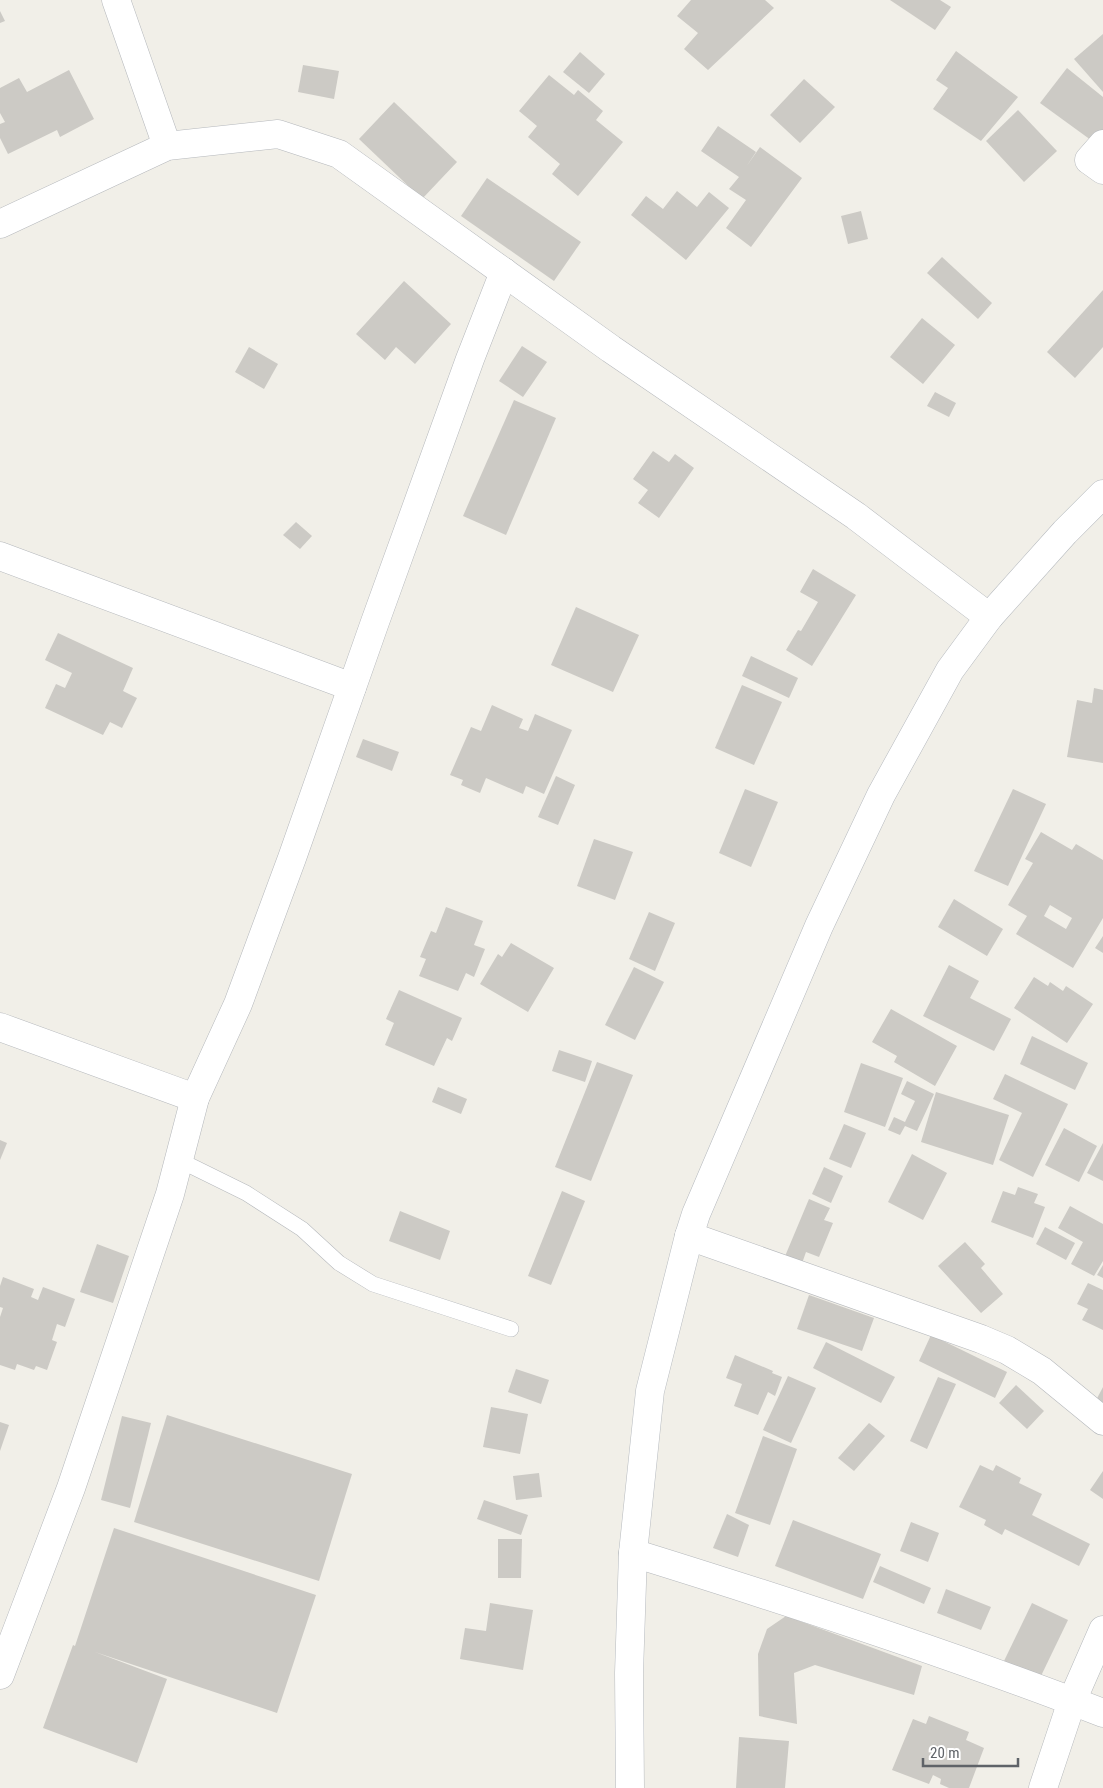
<svg xmlns="http://www.w3.org/2000/svg" width="1103" height="1788" font-family="'Roboto Condensed',sans-serif">
<rect width="100%" height="100%" fill="#f1efe8"/>
<!-- building -->
<g fill="#cccac5" fill-rule="evenodd">
<polygon points="691,0 765,0 774,8 708,70 684,49 698,33 677,16"/>
<polygon points="890,0 940,0 951,7 935,30"/>
<polygon points="0,11 5,21 0,23"/>
<polygon points="1103,34 1103,92 1074,59"/>
<polygon points="956,51 1018,97 981,141 933,109 948,88 936,80"/>
<polygon points="580,52 605,74 589,93 563,72"/>
<polygon points="303,65 339,71 334,99 298,92"/>
<polygon points="1067,68 1103,97 1103,135 1095,143 1040,103"/>
<polygon points="69,70 94,119 60,137 57,130 8,154 0,138 0,124 5,122 0,113 0,88 19,78 27,92"/>
<polygon points="549,75 574,95 578,90 603,111 596,120 623,142 578,196 552,174 560,164 528,137 537,126 519,111"/>
<polygon points="804,79 835,107 800,143 770,115"/>
<polygon points="394,102 457,162 422,199 359,139"/>
<polygon points="1018,110 1057,151 1024,182 986,141"/>
<polygon points="718,126 756,152 746,167 760,147 802,178 751,247 726,228 746,200 729,189 739,177 701,151"/>
<polygon points="487,178 581,242 554,281 461,216"/>
<polygon points="677,191 697,207 709,192 729,208 686,260 631,215 646,196 663,209"/>
<polygon points="861,211 868,239 848,244 841,216"/>
<polygon points="942,257 992,303 978,319 927,273"/>
<polygon points="404,281 451,324 415,364 396,347 385,360 356,334"/>
<polygon points="1103,290 1103,347 1075,378 1047,352"/>
<polygon points="922,318 955,345 923,384 890,357"/>
<polygon points="522,346 547,362 523,397 499,381"/>
<polygon points="249,347 278,364 264,389 235,372"/>
<polygon points="935,392 956,403 949,417 927,406"/>
<polygon points="514,400 556,418 506,535 463,516"/>
<polygon points="653,451 669,462 675,454 694,468 659,518 638,503 648,490 633,479"/>
<polygon points="296,522 312,536 300,549 283,535"/>
<polygon points="813,569 856,595 812,666 786,650 798,630 801,631 818,602 800,592"/>
<polygon points="576,607 639,635 613,692 551,665"/>
<polygon points="58,633 133,668 123,691 137,698 122,728 110,722 103,735 45,708 56,684 65,688 72,673 45,660"/>
<polygon points="751,656 798,678 789,698 742,676"/>
<polygon points="742,685 782,702 754,765 715,748"/>
<polygon points="1094,688 1103,690 1103,763 1067,757 1077,700 1092,703"/>
<polygon points="492,705 523,719 519,728 528,731 535,714 572,730 544,794 526,786 523,794 486,778 480,793 461,785 463,780 450,775 471,727 481,731"/>
<polygon points="363,739 399,752 392,771 356,757"/>
<polygon points="556,776 575,785 558,825 538,817"/>
<polygon points="745,789 778,802 751,867 719,853"/>
<polygon points="1013,789 1046,804 1008,886 974,871"/>
<path d="M1041,832L1072,850L1076,844L1103,860V918L1073,968L1016,934L1027,916L1008,905L1033,863L1025,859ZM1050,905L1072,918L1066,929L1044,916Z"/>
<polygon points="594,839 633,852 615,900 577,886"/>
<polygon points="954,899 1003,929 987,956 938,927"/>
<polygon points="446,907 483,921 474,945 485,949 474,977 466,973 458,991 419,976 426,959 420,957 431,931 436,933"/>
<polygon points="649,912 675,923 655,971 629,959"/>
<polygon points="1103,936 1103,953 1095,948"/>
<polygon points="511,943 554,968 528,1012 480,984 498,954 502,957"/>
<polygon points="949,965 979,981 970,998 1011,1019 994,1051 923,1016"/>
<polygon points="634,967 664,982 635,1040 605,1025"/>
<polygon points="1034,977 1048,986 1050,982 1063,991 1066,986 1093,1004 1067,1043 1014,1008"/>
<polygon points="399,990 462,1018 452,1041 447,1038 434,1066 385,1045 394,1023 386,1019"/>
<polygon points="891,1009 957,1046 935,1086 894,1062 897,1056 872,1042"/>
<polygon points="1032,1036 1088,1063 1075,1090 1020,1064"/>
<polygon points="559,1050 592,1061 585,1082 552,1071"/>
<polygon points="597,1062 633,1075 591,1181 555,1167"/>
<polygon points="861,1063 903,1078 885,1127 844,1112"/>
<polygon points="1005,1074 1068,1104 1033,1177 999,1160 1022,1113 993,1099"/>
<polygon points="907,1081 934,1094 917,1131 905,1126 900,1135 888,1130 894,1117 905,1122 915,1101 901,1094"/>
<polygon points="438,1087 467,1099 461,1114 432,1102"/>
<polygon points="936,1092 1009,1115 993,1165 921,1142"/>
<polygon points="844,1124 866,1133 851,1168 829,1159"/>
<polygon points="1064,1128 1097,1146 1079,1182 1045,1165"/>
<polygon points="0,1140 7,1143 0,1160"/>
<polygon points="1103,1143 1103,1181 1087,1173"/>
<polygon points="912,1154 947,1173 923,1220 888,1202"/>
<polygon points="824,1167 843,1176 831,1203 812,1194"/>
<polygon points="1018,1187 1038,1194 1034,1203 1045,1207 1033,1238 991,1222 1003,1191 1015,1195"/>
<polygon points="562,1191 585,1201 551,1285 528,1276"/>
<polygon points="809,1199 830,1208 824,1220 833,1223 819,1257 806,1252 800,1269 783,1261"/>
<polygon points="1070,1206 1103,1224 1103,1261 1094,1276 1071,1264 1083,1242 1058,1228"/>
<polygon points="400,1211 450,1231 440,1260 389,1241"/>
<polygon points="1045,1227 1075,1243 1066,1260 1036,1244"/>
<polygon points="965,1242 985,1264 981,1268 1003,1294 981,1313 938,1266"/>
<polygon points="97,1244 129,1256 113,1303 80,1292"/>
<polygon points="1103,1265 1103,1278 1097,1275"/>
<polygon points="3,1277 34,1289 31,1297 38,1300 43,1287 75,1299 65,1327 57,1324 52,1340 57,1342 47,1370 36,1366 34,1370 17,1364 15,1370 0,1365 0,1317 3,1308 0,1307 0,1286"/>
<polygon points="1088,1283 1103,1290 1103,1330 1082,1320 1088,1309 1077,1304"/>
<polygon points="809,1295 874,1318 862,1351 797,1329"/>
<polygon points="931,1335 1007,1372 995,1398 919,1361"/>
<polygon points="826,1342 895,1377 881,1403 813,1368"/>
<polygon points="735,1355 773,1371 772,1373 782,1377 775,1396 768,1392 758,1415 734,1406 742,1384 726,1378"/>
<polygon points="516,1369 549,1380 541,1404 508,1392"/>
<polygon points="788,1376 816,1388 791,1443 763,1430"/>
<polygon points="938,1377 956,1384 927,1449 910,1441"/>
<polygon points="1016,1385 1044,1411 1027,1429 999,1403"/>
<polygon points="1103,1387 1103,1408 1094,1404"/>
<polygon points="491,1407 528,1414 520,1454 483,1447"/>
<polygon points="167,1415 352,1474 319,1581 134,1522"/>
<polygon points="122,1416 151,1423 130,1508 101,1500"/>
<polygon points="0,1422 9,1425 0,1451"/>
<polygon points="869,1423 885,1436 854,1471 838,1458"/>
<polygon points="763,1436 797,1449 770,1525 735,1513"/>
<polygon points="980,1465 993,1471 996,1465 1021,1478 1019,1483 1042,1494 1032,1515 1090,1544 1079,1566 1005,1529 1002,1535 984,1525 986,1520 959,1507"/>
<polygon points="1103,1471 1103,1499 1090,1490"/>
<polygon points="539,1473 542,1497 516,1500 513,1476"/>
<polygon points="484,1500 528,1515 521,1535 477,1519"/>
<polygon points="727,1514 749,1525 738,1557 713,1548"/>
<polygon points="793,1520 881,1554 863,1599 775,1566"/>
<polygon points="911,1522 939,1533 928,1562 900,1551"/>
<polygon points="114,1528 316,1595 277,1713 95,1652 167,1679 137,1763 43,1728 73,1645 75,1646"/>
<polygon points="498,1539 522,1539 521,1578 498,1578"/>
<polygon points="880,1566 931,1588 924,1604 873,1582"/>
<polygon points="946,1589 991,1607 981,1630 937,1613"/>
<polygon points="490,1603 533,1610 523,1670 460,1659 465,1628 486,1631"/>
<polygon points="1032,1603 1068,1620 1040,1678 1004,1661"/>
<polygon points="786,1616 922,1666 914,1695 815,1665 794,1673 797,1724 759,1716 758,1654 767,1629"/>
<polygon points="929,1716 969,1732 966,1740 984,1748 969,1788 949,1788 940,1784 941,1779 933,1775 929,1784 892,1770 913,1719 926,1724"/>
<polygon points="739,1737 789,1741 785,1788 736,1788"/>
</g>
<g fill="none" stroke-linecap="round" stroke-linejoin="round">
<defs>
<polyline id="lane" points="179,1160 246,1193 302,1229 339,1263 373,1284 511,1329"/>
<g id="street">
<polyline points="116,0 167,146"/>
<polyline points="1103,144 1089,160 1103,170"/>
<polyline points="0,224 167,146 278,134 339,154 611,349 856,516 989,617"/>
<polyline points="0,556 352,687"/>
<polyline points="0,1027 195,1098"/>
<polyline points="689,1236 981,1339 1007,1350 1042,1371 1103,1421"/>
<path d="M633,1553C791,1602 948,1653 1103,1713"/>
<polyline points="0,1675 71,1488 170,1194 195,1098 238,1004 292,858 375,622 470,359 504,272"/>
<polyline points="1043,1788 1072,1701 1103,1630"/>
</g>
<polyline id="secondary" points="630,1788 629,1673 633,1553 650,1391 689,1236 696,1214 819,926 881,795 950,670 989,617 1065,532 1103,494"/>
</defs>
<!-- lane casing -->
<use href="#lane" stroke="#b5b8bc" stroke-width="16"/>
<!-- street casing -->
<use href="#street" stroke="#b5b8bc" stroke-width="29"/>
<!-- secondary casing -->
<use href="#secondary" stroke="#b6babf" stroke-width="29"/>
<!-- lane -->
<use href="#lane" stroke="#fff" stroke-width="15"/>
<!-- street -->
<use href="#street" stroke="#fff" stroke-width="28"/>
<!-- secondary -->
<use href="#secondary" stroke="#fff" stroke-width="28"/>
</g>
<!-- scale -->
<path d="M923 1758v8h95v-8" fill="none" stroke="#5f6368" stroke-width="2.5"/>
<text x="930" y="1758" font-size="15" fill="#5f6368" stroke="#ffffff" stroke-width="4" paint-order="stroke">20 m</text>
</svg>
